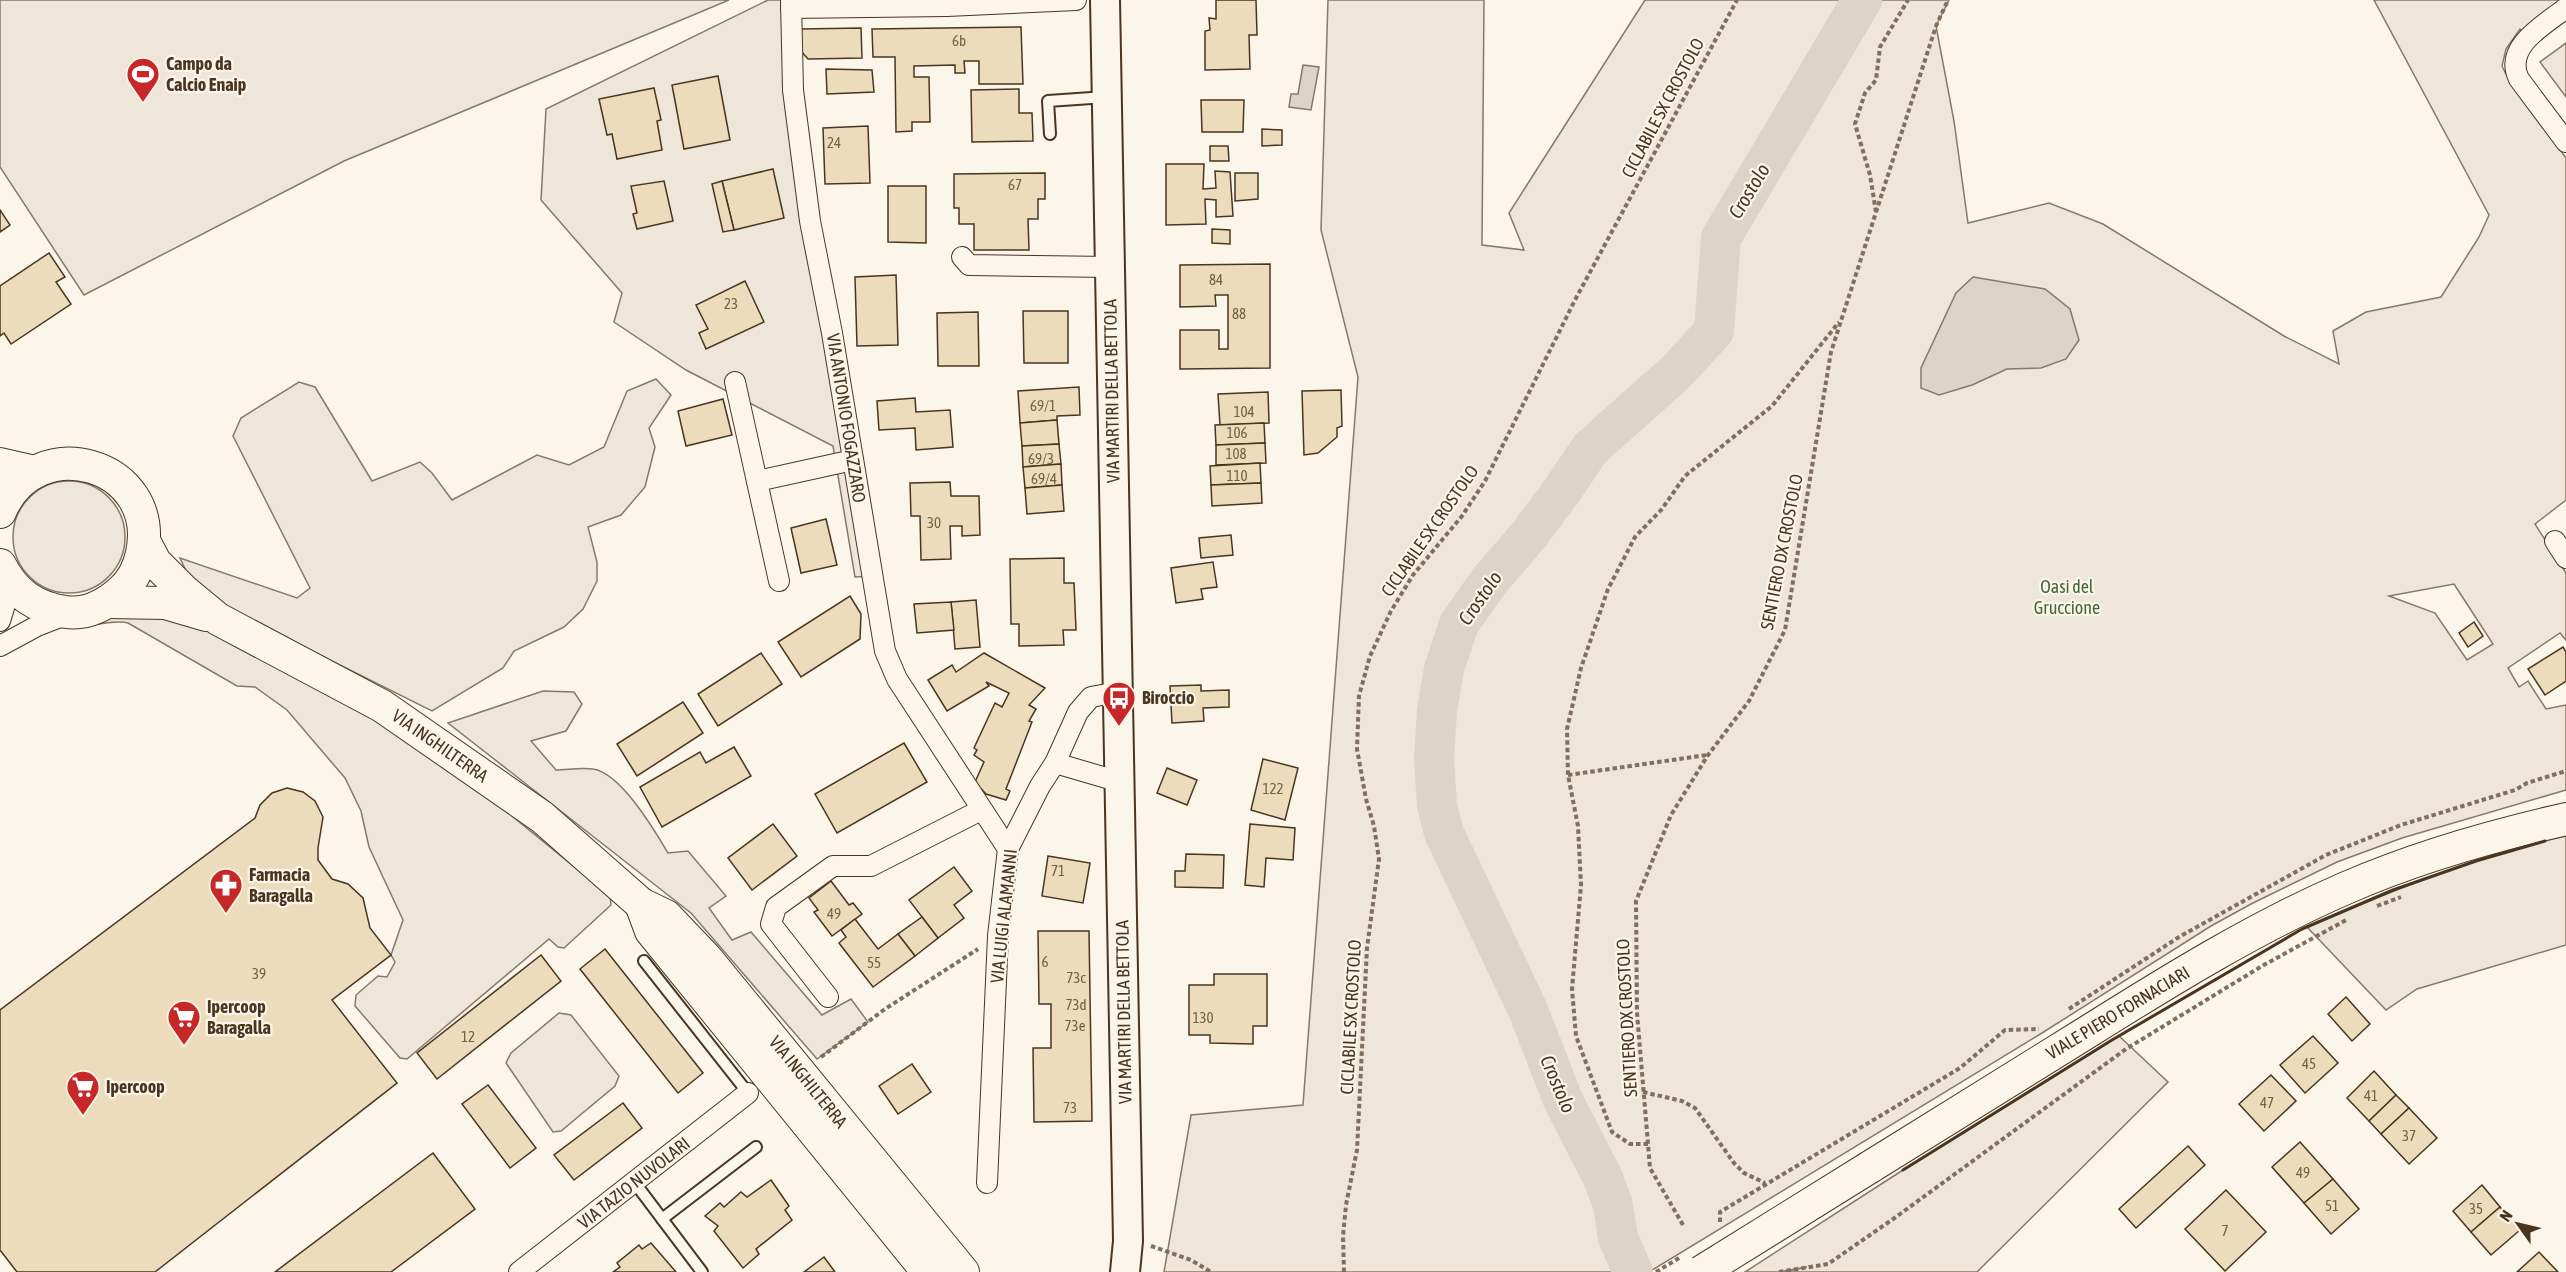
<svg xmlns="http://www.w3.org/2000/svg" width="2566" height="1272" font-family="'Asap Condensed',sans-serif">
<rect width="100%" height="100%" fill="#fbf6e9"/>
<!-- green -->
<g fill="#ede6d9" stroke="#887966" stroke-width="1.5" fill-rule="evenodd">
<polygon points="0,0 729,0 344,161 84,295 0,167"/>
<polygon points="768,0 791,0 791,54 871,576 855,577 833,446 686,370 614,322 622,293 541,200 546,109"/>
<path d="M1328,0H1484L1482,245L1524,250L1509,213L1645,0H1949L1936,26L1954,121L1968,223L2049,203L2103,224L2284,336L2339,364L2333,331L2366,312L2441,297L2479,237L2489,215L2374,0H2566L2527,40L2520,29L2506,49L2502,66L2508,78L2566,158V500L2535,524L2566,573V640L2560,633L2508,668L2519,687L2528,681L2546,709L2566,705V790L2402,838L2337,862L2251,904L2211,926L2042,1033L1649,1272H1164L1191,1115L1303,1105L1358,377L1321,230ZM2454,584L2493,644L2467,660L2435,613L2389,596Z"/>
<polygon points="2566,43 2566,97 2540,62"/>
<polygon points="656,379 671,395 649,428 655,447 645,487 621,515 588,527 597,562 597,581 583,609 564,627 514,651 503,668 432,711 226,608 188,575 180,558 297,598 310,588 233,436 241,418 299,382 315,387 372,481 420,462 432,473 452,500 537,455 569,465 604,447 627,391"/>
<circle cx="69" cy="537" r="56"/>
<path d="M130,611L190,617L367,712L469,781L610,896L611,905L564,948L558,947L549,939L407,1059L400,1058L355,1006L356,995L378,976L387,977L395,962L391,955L403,920L369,847L361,811L345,778L287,710L255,687L237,686L128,623C115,619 89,627 74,628Z"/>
<path d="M543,691L574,692L582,704L566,731L531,741L556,770C567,770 581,767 593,769C621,773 655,831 668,853L688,851L726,896L709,908L732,940L751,932L822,1015L851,999L868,1022L817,1059L691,913L448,723Z"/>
<path d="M2566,836V945L2417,989L2386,1010L2307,927C2392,891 2476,856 2566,836Z"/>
<polygon points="559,1013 571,1015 619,1076 615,1086 561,1131 553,1132 506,1063 511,1053"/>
<polygon points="2119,1036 2168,1082 1977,1272 1783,1272 1807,1267 1779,1272 1745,1272 1903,1170"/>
</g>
<!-- water -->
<g fill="#dcd4c6" stroke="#887966" stroke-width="1.5">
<polygon points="1303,65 1319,67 1311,110 1289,107 1291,94 1298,94"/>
<polygon points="1973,277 2045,289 2070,309 2079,340 2066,359 2041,368 2007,369 1972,385 1939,395 1921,388 1921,368 1956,293"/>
</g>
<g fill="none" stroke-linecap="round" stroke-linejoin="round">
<!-- river -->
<polyline stroke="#dcd4c6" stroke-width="40" points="1633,1272 1618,1238 1613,1205 1603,1178 1563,1100 1528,1010 1444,833 1437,805 1434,758 1437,710 1444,669 1459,624 1490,580 1528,536 1561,492 1590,449 1676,372 1714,331 1721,238 1862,0"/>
</g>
<!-- building -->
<g fill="#ecdcbc" stroke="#4a3520" stroke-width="1.5">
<polygon points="1216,0 1256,0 1257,35 1249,35 1250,69 1205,70 1205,31 1210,30 1209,18 1216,19"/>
<polygon points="1021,27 1023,84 979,84 979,61 964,61 965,73 955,73 955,65 914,66 914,77 929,77 930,122 912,122 912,131 896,132 895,57 873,57 872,29"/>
<polygon points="861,28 862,58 808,59 800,50 801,29"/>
<polygon points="826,69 872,70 874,92 827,94"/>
<polygon points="718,76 730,140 684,149 672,85"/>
<polygon points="654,88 661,120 657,121 662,150 617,159 612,134 607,135 599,99"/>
<polygon points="1019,89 1019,113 1032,113 1033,141 972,142 971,90"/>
<polygon points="1201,100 1244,100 1243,132 1202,132"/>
<polygon points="868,126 870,183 825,184 823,128"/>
<polygon points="1262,129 1282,130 1282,145 1262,146"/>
<polygon points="1210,146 1228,146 1229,161 1210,161"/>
<polygon points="1166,164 1204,164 1203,189 1216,188 1215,171 1230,172 1233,216 1216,217 1216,200 1205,199 1206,224 1166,225"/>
<polygon points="773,169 784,218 734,230 722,181"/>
<polygon points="1045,173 1045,199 1038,199 1038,219 1028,219 1029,250 974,250 974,224 959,224 959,208 954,208 954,174"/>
<polygon points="1235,173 1258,173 1258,199 1235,201"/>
<polygon points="664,181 673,221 637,229 633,214 637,213 631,186"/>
<polygon points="722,181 734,230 723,232 712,184"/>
<polygon points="888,186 926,186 926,243 888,242"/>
<polygon points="0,210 10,225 0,232"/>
<polygon points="1212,229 1230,230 1230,244 1212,243"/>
<polygon points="49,253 65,277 56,282 71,304 11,344 4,333 0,336 0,286"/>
<polygon points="1270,264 1270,368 1180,369 1180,330 1219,330 1219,349 1228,349 1228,295 1215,295 1216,306 1180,307 1180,265"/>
<polygon points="896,275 898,345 857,346 855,277"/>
<polygon points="745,281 764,322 706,349 699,333 708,329 696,305"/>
<polygon points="1023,311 1068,311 1068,363 1024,363"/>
<polygon points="978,312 979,366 938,366 937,313"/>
<polygon points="1079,387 1080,415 1057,416 1057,420 1020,423 1018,391"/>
<polygon points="1341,390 1342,426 1337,428 1337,437 1318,453 1304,455 1302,391"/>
<polygon points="1268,392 1269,423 1220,425 1218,394"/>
<polygon points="915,398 916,412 950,410 953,447 916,450 915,428 879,430 877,401"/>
<polygon points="723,399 732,435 686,446 678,411"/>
<polygon points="1057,420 1059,444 1022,446 1020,423"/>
<polygon points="1264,423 1265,443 1216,445 1215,425"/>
<polygon points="1265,443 1266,463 1216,465 1216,445"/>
<polygon points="1059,444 1061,464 1023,467 1022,446"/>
<polygon points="1260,463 1261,483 1211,485 1210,466"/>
<polygon points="1061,464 1062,485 1025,488 1023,467"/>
<polygon points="950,482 951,496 979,496 980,535 962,536 962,526 950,526 951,559 921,560 920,516 911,516 910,483"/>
<polygon points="1261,483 1262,503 1212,506 1211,485"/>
<polygon points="1062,485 1064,511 1027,514 1025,488"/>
<polygon points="826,519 837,565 801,573 791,528"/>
<polygon points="1231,535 1233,555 1201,558 1199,538"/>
<polygon points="1064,558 1064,583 1074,583 1076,630 1063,630 1064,645 1019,646 1019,624 1011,624 1010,559"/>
<polygon points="1213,562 1217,587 1201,589 1203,599 1176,603 1171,568"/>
<polygon points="850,596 861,614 860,639 801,677 778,642"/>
<polygon points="976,600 980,647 955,649 951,602"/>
<polygon points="951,602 954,630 917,633 914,604"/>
<polygon points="2474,622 2483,636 2468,647 2459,633"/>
<polygon points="2563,647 2566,652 2566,681 2545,695 2528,669"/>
<polygon points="761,653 782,684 718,726 698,694"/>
<polygon points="984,653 1045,688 1029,705 1036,709 1029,721 1032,722 1006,789 1010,791 1006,800 986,794 975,782 984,762 974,755 977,750 974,748 995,703 1002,707 1009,693 986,682 989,686 947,711 928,680 952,665 956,672"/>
<polygon points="1201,685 1201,691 1229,690 1229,707 1203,708 1204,721 1172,723 1170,686"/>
<polygon points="683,702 703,733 637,776 617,744"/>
<polygon points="904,743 927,782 837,833 815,794"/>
<polygon points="734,747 751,776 662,827 640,787 700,752 706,763"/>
<polygon points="1263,759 1298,768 1285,820 1251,810"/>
<polygon points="1167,768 1197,780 1187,805 1157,793"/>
<polygon points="287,788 303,792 315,801 323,817 318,848 318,860 332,879 348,884 363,898 370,928 391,955 332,1000 397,1083 155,1272 17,1272 0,1250 0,1010 255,818 260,805 272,793"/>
<polygon points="773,824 797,856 752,890 728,858"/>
<polygon points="1250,824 1295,828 1293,860 1266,858 1264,887 1245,885"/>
<polygon points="1186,854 1224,855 1223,888 1175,887 1175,871 1185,871"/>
<polygon points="1048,856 1090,863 1083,903 1042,896"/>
<polygon points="954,867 972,891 954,905 964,918 938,938 909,900"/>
<polygon points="831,881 849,905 853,903 862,914 832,936 814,912 818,910 809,898"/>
<polygon points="922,917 938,938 915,956 898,934"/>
<polygon points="855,919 878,949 898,934 915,956 873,987 839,943 846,937 841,930"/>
<polygon points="1038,931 1089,931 1092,1121 1034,1122 1033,1048 1051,1048 1051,1004 1039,1004"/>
<polygon points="605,949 703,1073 678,1093 580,969"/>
<polygon points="541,955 561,981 437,1079 417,1053"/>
<polygon points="1214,974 1267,974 1267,1026 1253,1026 1253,1044 1210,1043 1210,1035 1189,1035 1189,985 1214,985"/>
<polygon points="2346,997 2370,1024 2352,1041 2328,1014"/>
<polygon points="2313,1036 2338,1063 2305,1093 2280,1065"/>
<polygon points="912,1064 931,1092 898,1114 879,1086"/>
<polygon points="2374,1071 2396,1095 2369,1121 2347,1098"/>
<polygon points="2271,1075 2296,1101 2264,1131 2239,1104"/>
<polygon points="488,1085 536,1148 510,1168 462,1104"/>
<polygon points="2396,1095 2409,1108 2381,1134 2369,1121"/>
<polygon points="623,1103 642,1128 574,1180 554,1155"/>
<polygon points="2409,1108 2437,1138 2409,1164 2381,1134"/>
<polygon points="2300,1142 2333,1179 2304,1203 2272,1167"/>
<polygon points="2188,1146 2205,1165 2136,1228 2119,1209"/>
<polygon points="433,1153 475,1209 391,1272 275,1272"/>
<polygon points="2333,1179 2359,1209 2331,1234 2304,1203"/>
<polygon points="771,1180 789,1206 785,1210 792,1220 756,1249 759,1254 743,1268 714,1231 718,1226 705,1216 720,1203 724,1207 741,1192 747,1197"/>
<polygon points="2482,1185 2500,1207 2471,1232 2453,1211"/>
<polygon points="2226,1190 2266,1232 2225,1271 2185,1229"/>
<polygon points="2500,1207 2520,1230 2491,1255 2471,1232"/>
<polygon points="651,1243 676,1272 613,1272 620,1267 617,1263 639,1245 642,1249"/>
<polygon points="2539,1252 2558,1272 2517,1272"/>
<polygon points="824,1257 835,1272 804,1272"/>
</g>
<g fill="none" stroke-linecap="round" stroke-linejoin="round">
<defs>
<g id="lane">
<polyline points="1050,134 1048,101 1106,97"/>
<polyline points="644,961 748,1093"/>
<polyline points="635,1183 702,1272"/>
<polyline points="662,1219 756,1147"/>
</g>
<g id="street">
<polyline points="791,0 793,90 810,221 832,333 885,651 897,679 1008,849"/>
<polyline points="791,8 947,6 1076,0"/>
<path d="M2566,8C2544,25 2503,47 2519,79L2566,142"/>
<polyline points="962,257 969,265 1110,267"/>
<polyline points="735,382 779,581"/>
<polyline points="757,481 853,460"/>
<polyline points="2555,541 2566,558"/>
<polyline points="0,621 6,601 7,579"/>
<polyline points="0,646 37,626 68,614"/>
<polyline points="1055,763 1120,782"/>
<polyline points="828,997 771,924 776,907 833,866 871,866 981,810"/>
<polyline points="987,1183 998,936 1008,849 1040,786 1055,763 1078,712 1091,697 1118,692"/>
<polyline points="519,1272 748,1093"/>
</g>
<polyline id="secondary" points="1105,0 1128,1241 1125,1272"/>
<g id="primary">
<polyline points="0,464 35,472"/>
<path d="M0,512C35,427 161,463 142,553C139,568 132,582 120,592C105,605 87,615 66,612C35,608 14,593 0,565"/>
<polyline points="144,541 155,562 183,590 218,619 382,706 542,817 641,904 666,916 706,958 963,1272"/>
<polyline points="108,602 165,603 206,615"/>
<polyline points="641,904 651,931 928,1272"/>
<path d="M1870,1167C1943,1121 2016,1076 2089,1031C2172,979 2256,927 2346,888C2417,857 2491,836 2566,819"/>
</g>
</defs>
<!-- lane casing -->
<use href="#lane" stroke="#4a3520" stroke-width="14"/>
<!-- street casing -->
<use href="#street" stroke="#4a3520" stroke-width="22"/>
<!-- secondary casing -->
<use href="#secondary" stroke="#4a3520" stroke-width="32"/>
<!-- primary casing -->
<use href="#primary" stroke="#4a3520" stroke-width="34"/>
<!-- path -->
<g stroke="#7f6f5c" stroke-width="4" stroke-dasharray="4.5 3" stroke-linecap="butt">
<polyline points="1876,212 1870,175 1855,124 1865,93 1876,80 1880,47 1908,0"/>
<polyline points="1568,775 1707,755"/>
<polyline points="2377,906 2401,897"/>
<polyline points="2069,1009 2179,937 2326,855 2401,825 2515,790 2527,783 2566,771"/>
<polyline points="821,1057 885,1009 978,949"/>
<polyline points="1643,1092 1682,1101 1695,1108 1734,1163 1744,1173 1765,1183"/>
<polyline points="1648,1144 1630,1144 1612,1132 1576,1036 1572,989 1581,885 1578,826 1568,775 1567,729 1581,668 1608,589 1635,537 1662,509 1685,476 1772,406 1839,322"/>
<polyline points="1720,1222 1720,1212 1960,1068 2005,1030 2039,1029"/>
<polyline points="1683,1225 1650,1168 1637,1013 1636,901 1671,815 1708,755 1749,701 1785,630 1831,352 1936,26 1948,0"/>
<polyline points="1151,1246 1191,1260 1211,1272"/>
<polyline points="1344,1272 1343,1236 1346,1205 1357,1150 1367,948 1379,859 1374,826 1366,799 1357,749 1359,696 1370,656 1391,611 1413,575 1462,516 1485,481 1575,300 1737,0"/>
<polyline points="1779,1272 1828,1264 1896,1217 2126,1049 2262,966 2348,919"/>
</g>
<!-- lane -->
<use href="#lane" stroke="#fbf6e9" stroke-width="10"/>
<!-- street -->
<use href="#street" stroke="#fbf6e9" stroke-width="20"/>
<!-- secondary -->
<use href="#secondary" stroke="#fbf6e9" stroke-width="28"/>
<!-- primary -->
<use href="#primary" stroke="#fbf6e9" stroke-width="32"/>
<defs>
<polyline id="primary-bridge" points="1701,1272 1870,1167"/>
</defs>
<!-- primary-bridge casing -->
<use href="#primary-bridge" stroke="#4a3520" stroke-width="34" stroke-linecap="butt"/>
<!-- path-bridge -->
<polyline stroke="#7f6f5c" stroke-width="4" stroke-dasharray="4.5 3" stroke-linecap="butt" points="1656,1272 1679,1258"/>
<!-- primary-bridge -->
<use href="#primary-bridge" stroke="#fbf6e9" stroke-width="32"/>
<!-- wall -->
<polyline stroke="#4a3520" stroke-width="3" points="1903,1170 2112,1040 2302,929 2393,890 2476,861 2545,841"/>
</g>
<!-- icons -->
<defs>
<symbol id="stadium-pin" viewBox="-11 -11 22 30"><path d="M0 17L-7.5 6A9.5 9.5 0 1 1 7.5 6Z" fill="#c62828" stroke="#fbf6e9"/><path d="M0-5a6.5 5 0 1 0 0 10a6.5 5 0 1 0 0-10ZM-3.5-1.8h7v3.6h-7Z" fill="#fff"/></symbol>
<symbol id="bus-pin" viewBox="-11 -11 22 30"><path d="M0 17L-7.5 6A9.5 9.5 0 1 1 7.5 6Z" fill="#c62828" stroke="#fbf6e9"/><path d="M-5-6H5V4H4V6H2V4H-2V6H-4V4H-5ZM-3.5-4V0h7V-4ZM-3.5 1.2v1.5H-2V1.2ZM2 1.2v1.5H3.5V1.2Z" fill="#fff"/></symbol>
<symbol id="pharmacy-pin" viewBox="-11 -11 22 30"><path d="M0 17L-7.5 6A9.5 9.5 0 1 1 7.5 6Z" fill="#c62828" stroke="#fbf6e9"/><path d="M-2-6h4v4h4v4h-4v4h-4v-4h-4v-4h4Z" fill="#fff"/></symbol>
<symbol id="supermarket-pin" viewBox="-11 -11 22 30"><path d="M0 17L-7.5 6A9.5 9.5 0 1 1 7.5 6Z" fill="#c62828" stroke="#fbf6e9"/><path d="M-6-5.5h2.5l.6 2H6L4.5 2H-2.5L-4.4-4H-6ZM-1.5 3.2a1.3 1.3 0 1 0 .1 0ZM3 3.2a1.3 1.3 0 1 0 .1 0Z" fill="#fff"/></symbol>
</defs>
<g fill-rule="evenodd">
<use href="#stadium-pin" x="124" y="55" width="38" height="52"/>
<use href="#bus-pin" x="1100" y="679" width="38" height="52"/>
<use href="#pharmacy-pin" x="207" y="866" width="38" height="52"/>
<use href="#supermarket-pin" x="165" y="998" width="38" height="52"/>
<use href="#supermarket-pin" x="64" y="1068" width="38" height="52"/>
</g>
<g text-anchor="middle" stroke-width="4.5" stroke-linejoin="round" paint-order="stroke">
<!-- number labels -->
<g font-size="15" fill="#725f47">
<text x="959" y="46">6b</text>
<text x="834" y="148">24</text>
<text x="1015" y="190">67</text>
<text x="1216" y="285">84</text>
<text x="731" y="309">23</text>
<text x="1239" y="319">88</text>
<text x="1043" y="411">69/1</text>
<text x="1244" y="417">104</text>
<text x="1237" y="438">106</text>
<text x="1236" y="459">108</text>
<text x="1041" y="464">69/3</text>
<text x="1237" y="481">110</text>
<text x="1044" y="484">69/4</text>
<text x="934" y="528">30</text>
<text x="1273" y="794">122</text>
<text x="1058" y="876">71</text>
<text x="834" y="919">49</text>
<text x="1045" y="967">6</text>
<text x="874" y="968">55</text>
<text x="259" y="979">39</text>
<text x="1076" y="983">73c</text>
<text x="1076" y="1010">73d</text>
<text x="1203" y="1023">130</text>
<text x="1075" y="1031">73e</text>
<text x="468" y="1042">12</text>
<text x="2309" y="1069">45</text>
<text x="2371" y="1101">41</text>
<text x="2267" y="1108">47</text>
<text x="1070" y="1113">73</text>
<text x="2409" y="1141">37</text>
<text x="2303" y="1178">49</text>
<text x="2332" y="1211">51</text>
<text x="2476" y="1214">35</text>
<text x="2225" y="1236">7</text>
</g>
<!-- poi labels -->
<g font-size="18" font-weight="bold" fill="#4a3520" stroke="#fbf6e9" text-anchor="start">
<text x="166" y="70">Campo da<tspan x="166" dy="21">Calcio Enaip</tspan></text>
<text x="1142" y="704">Biroccio</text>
<text x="249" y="881">Farmacia<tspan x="249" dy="21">Baragalla</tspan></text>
<text x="207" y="1013">Ipercoop<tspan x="207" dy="21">Baragalla</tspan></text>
<text x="106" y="1093">Ipercoop</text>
</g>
<!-- street labels -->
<g font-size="18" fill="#4a3520" stroke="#fbf6e9">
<text transform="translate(1663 108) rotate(-62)" y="6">CICLABILE SX CROSTOLO</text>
<text transform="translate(1112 391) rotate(-91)" y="6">VIA MARTIRI DELLA BETTOLA</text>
<text transform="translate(846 418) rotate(81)" y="6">VIA ANTONIO FOGAZZARO</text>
<text transform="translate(1430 531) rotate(-55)" y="6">CICLABILE SX CROSTOLO</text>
<text transform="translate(1782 552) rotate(-79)" y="6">SENTIERO DX CROSTOLO</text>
<text transform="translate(440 746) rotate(35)" y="6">VIA INGHILTERRA</text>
<text transform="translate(1004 916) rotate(-84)" y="6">VIA LUIGI ALAMANNI</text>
<text transform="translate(1124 1012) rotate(-91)" y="6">VIA MARTIRI DELLA BETTOLA</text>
<text transform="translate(2118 1013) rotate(-31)" y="6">VIALE PIERO FORNACIARI</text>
<text transform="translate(1351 1017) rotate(-87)" y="6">CICLABILE SX CROSTOLO</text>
<text transform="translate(1627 1018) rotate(-93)" y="6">SENTIERO DX CROSTOLO</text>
<text transform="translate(808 1082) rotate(51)" y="6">VIA INGHILTERRA</text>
<text transform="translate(634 1183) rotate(-38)" y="6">VIA TAZIO NUVOLARI</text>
</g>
<!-- park labels -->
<g font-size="18" fill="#436837" stroke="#fbf6e9">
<text x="2067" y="593">Oasi del<tspan x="2067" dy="21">Gruccione</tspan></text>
</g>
<!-- water labels -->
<g font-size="20" font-style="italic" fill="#4a3520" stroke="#fbf6e9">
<text transform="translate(1749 191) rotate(-59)" y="7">Crostolo</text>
<text transform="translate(1480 598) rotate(-55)" y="7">Crostolo</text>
<text transform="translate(1558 1084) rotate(67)" y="7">Crostolo</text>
</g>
</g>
<!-- north arrow -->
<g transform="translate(2518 1224) rotate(304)" stroke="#fbf6e9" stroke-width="4.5" paint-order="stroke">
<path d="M0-4.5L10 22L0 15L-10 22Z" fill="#4a3520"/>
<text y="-9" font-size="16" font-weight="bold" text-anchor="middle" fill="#4a3520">N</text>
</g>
</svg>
